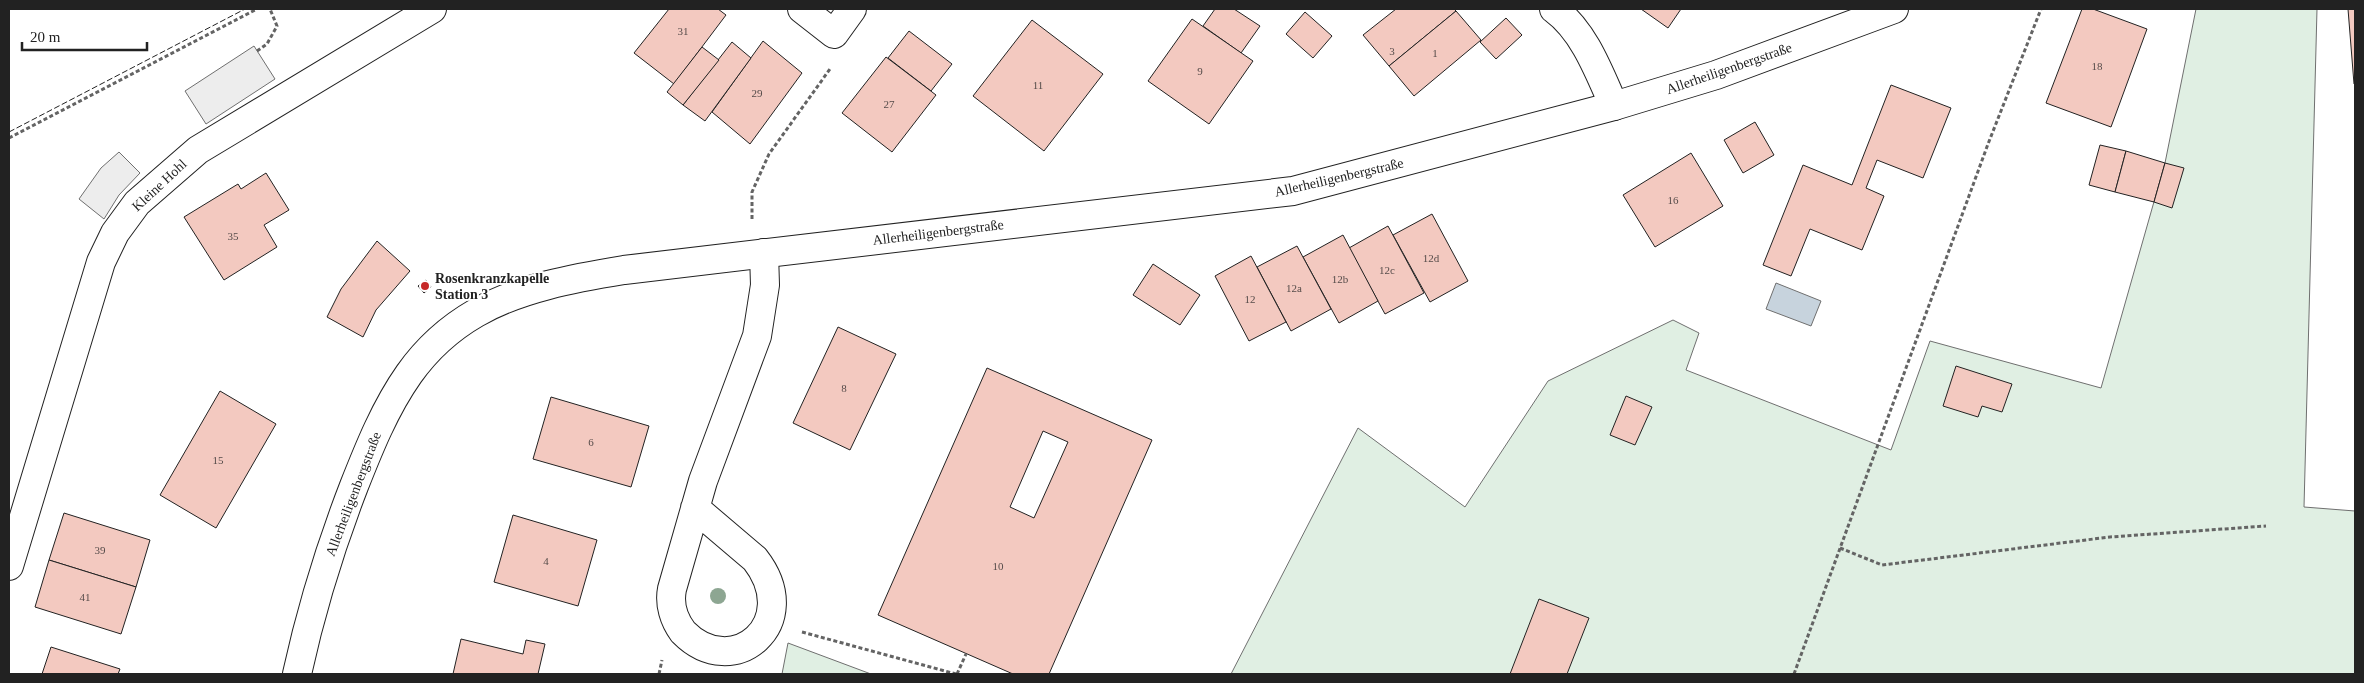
<svg xmlns="http://www.w3.org/2000/svg" width="2364" height="683" font-family="'Times New Roman',serif">
<rect width="100%" height="100%" fill="#fff"/>
<!-- green -->
<g fill="#e0efe3" stroke="#6f6f6f">
<polygon points="2196,9 2317,9 2304,507 2355,511 2355,674 1231,674 1358,428 1465,507 1548,381 1673,320 1699,333 1686,370 1891,450 1930,341 2101,388 2165,163"/>
<polygon points="788,643 871,674 782,674"/>
</g>
<!-- parking -->
<g fill="#ededed" stroke="#6f6f6f">
<polygon points="254,46 275,79 206,124 185,91"/>
<polygon points="119,152 140,173 119,195 104,219 79,199 101,168"/>
</g>
<!-- water -->
<polygon fill="#c7d3dd" stroke="#6f6f6f" points="1776,283 1821,301 1811,326 1766,309"/>
<!-- building -->
<g fill="#f3c9c0" stroke="#222" fill-rule="evenodd">
<polygon points="669,9 718,9 726,15 674,84 634,53"/>
<polygon points="1215,9 1234,9 1260,26 1241,53 1203,26"/>
<polygon points="1396,9 1454,9 1456,11 1389,66 1363,35"/>
<polygon points="1641,9 1681,9 1668,28"/>
<polygon points="2082,9 2093,9 2147,29 2111,127 2046,103"/>
<polygon points="2348,9 2355,9 2355,84 2354,84"/>
<polygon points="1456,11 1481,40 1414,96 1389,66"/>
<polygon points="1305,12 1332,36 1313,58 1286,34"/>
<polygon points="1506,18 1522,35 1496,59 1480,42"/>
<polygon points="1192,19 1253,61 1209,124 1148,81"/>
<polygon points="1032,20 1103,74 1044,151 973,96"/>
<polygon points="909,31 952,64 931,91 888,58"/>
<polygon points="763,41 802,73 750,144 712,112"/>
<polygon points="732,42 751,58 705,121 683,105"/>
<polygon points="702,47 719,60 683,105 667,92"/>
<polygon points="886,57 936,95 892,152 842,113"/>
<polygon points="1891,85 1951,108 1923,178 1877,160 1866,188 1884,196 1862,250 1810,229 1791,276 1763,265 1803,165 1852,185"/>
<polygon points="1755,122 1774,155 1743,173 1724,140"/>
<polygon points="2100,145 2126,151 2115,192 2089,185"/>
<polygon points="2126,151 2165,163 2154,202 2115,192"/>
<polygon points="1691,153 1723,206 1655,247 1623,195"/>
<polygon points="2165,163 2184,168 2172,208 2154,202"/>
<polygon points="266,173 289,210 264,225 277,247 224,280 184,217 238,184 241,189"/>
<polygon points="1432,214 1468,281 1430,302 1393,235"/>
<polygon points="1388,226 1424,293 1385,314 1349,248"/>
<polygon points="1343,235 1378,301 1339,323 1303,257"/>
<polygon points="377,241 410,271 376,310 363,337 327,317 341,289"/>
<polygon points="1297,246 1331,309 1291,331 1257,267"/>
<polygon points="1251,256 1286,322 1249,341 1215,276"/>
<polygon points="1153,264 1200,295 1180,325 1133,295"/>
<polygon points="426,280 431,287 424,293 418,286"/>
<polygon points="838,327 896,354 850,450 793,423"/>
<polygon points="1956,366 2012,384 2002,412 1982,406 1978,417 1943,406"/>
<path d="M987,368L1152,440L1049,674H1013L878,615ZM1043,431L1068,442L1034,518L1010,507Z"/>
<polygon points="220,391 276,424 216,528 160,495"/>
<polygon points="1626,396 1652,407 1635,445 1610,435"/>
<polygon points="551,397 649,426 631,487 533,459"/>
<polygon points="64,513 150,540 136,587 49,560"/>
<polygon points="513,515 597,540 578,606 494,582"/>
<polygon points="49,560 136,587 121,634 35,607"/>
<polygon points="1539,599 1589,618 1567,674 1510,674"/>
<polygon points="461,639 523,654 526,640 545,644 538,674 453,674"/>
<polygon points="51,647 120,669 118,674 42,674"/>
</g>
<g fill="none" stroke-linecap="round" stroke-linejoin="round">
<defs>
<g id="street">
<polyline points="802,9 834,34 852,9"/>
<path d="M1554,9C1584,31 1599,72 1614,106"/>
<path d="M695,508L755,559C805,623 733,683 683,632C674,620 669,604 672,589L703,481L757,336L765,285L764,253"/>
<polyline points="9,566 101,262 115,233 137,203 198,150 432,9"/>
<path d="M297,674C311,610 330,548 354,486C369,448 385,408 409,374C426,350 450,328 476,313C519,288 575,278 624,270L1293,191L1614,106L1716,75L1894,9"/>
</g>
</defs>
<!-- street casing -->
<use href="#street" stroke="#222" stroke-width="30"/>
<!-- path -->
<g stroke="#646464" stroke-width="3" stroke-dasharray="4 2.5" stroke-linecap="butt">
<polyline points="257,51 267,44 277,26 270,9"/>
<polyline points="9,138 257,9"/>
<polyline points="752,219 752,192 769,154 830,69"/>
<polyline points="1840,548 1882,565 2110,537 2266,526"/>
<polyline points="802,632 956,674"/>
<polyline points="659,674 662,660"/>
<polyline points="957,674 966,654"/>
<polyline points="1794,674 1988,144 2041,9"/>
</g>
<!-- street -->
<use href="#street" stroke="#fff" stroke-width="28"/>
<!-- fence -->
<polyline stroke="#222" stroke-width="1" stroke-dasharray="6 2.5" stroke-linecap="butt" points="9,132 245,9"/>
</g>
<!-- trees -->
<circle fill="#8da692" cx="718" cy="596" r="8"/>
<!-- markers -->
<circle fill="#c62828" stroke="#fff" stroke-width="2" cx="425" cy="286" r="5"/>
<g text-anchor="middle" stroke-width="4" stroke-linejoin="round" paint-order="stroke">
<!-- number labels -->
<g font-size="11" fill="#564c4a">
<text x="683" y="35">31</text>
<text x="1392" y="55">3</text>
<text x="1435" y="57">1</text>
<text x="2097" y="70">18</text>
<text x="1200" y="75">9</text>
<text x="1038" y="89">11</text>
<text x="757" y="97">29</text>
<text x="889" y="108">27</text>
<text x="1673" y="204">16</text>
<text x="233" y="240">35</text>
<text x="1431" y="262">12d</text>
<text x="1387" y="274">12c</text>
<text x="1340" y="283">12b</text>
<text x="1294" y="292">12a</text>
<text x="1250" y="303">12</text>
<text x="844" y="392">8</text>
<text x="591" y="446">6</text>
<text x="218" y="464">15</text>
<text x="100" y="554">39</text>
<text x="546" y="565">4</text>
<text x="998" y="570">10</text>
<text x="85" y="601">41</text>
</g>
<!-- street labels -->
<g font-size="14" fill="#222" stroke="#fff">
<text transform="translate(1729 68) rotate(-19)" y="5">Allerheiligenbergstraße</text>
<text transform="translate(1339 177) rotate(-13)" y="5">Allerheiligenbergstraße</text>
<text transform="translate(159 185) rotate(-43)" y="5">Kleine Hohl</text>
<text transform="translate(938 232) rotate(-7)" y="5">Allerheiligenbergstraße</text>
<text transform="translate(353 494) rotate(-69)" y="5">Allerheiligenbergstraße</text>
</g>
<!-- poi labels -->
<g font-size="14" font-weight="bold" fill="#222" stroke="#fff" text-anchor="start">
<text x="435" y="283">Rosenkranzkapelle<tspan x="435" dy="16">Station 3</tspan></text>
</g>
</g>
<!-- border -->
<rect width="2364" height="683" fill="none" stroke="#222222" stroke-width="20"/>
<!-- scale -->
<path d="M22 42v8h125v-8" fill="none" stroke="#222222" stroke-width="2.5"/>
<text x="30" y="42" font-size="15" fill="#222222" stroke="#ffffff" stroke-width="4" paint-order="stroke">20 m</text>
</svg>
